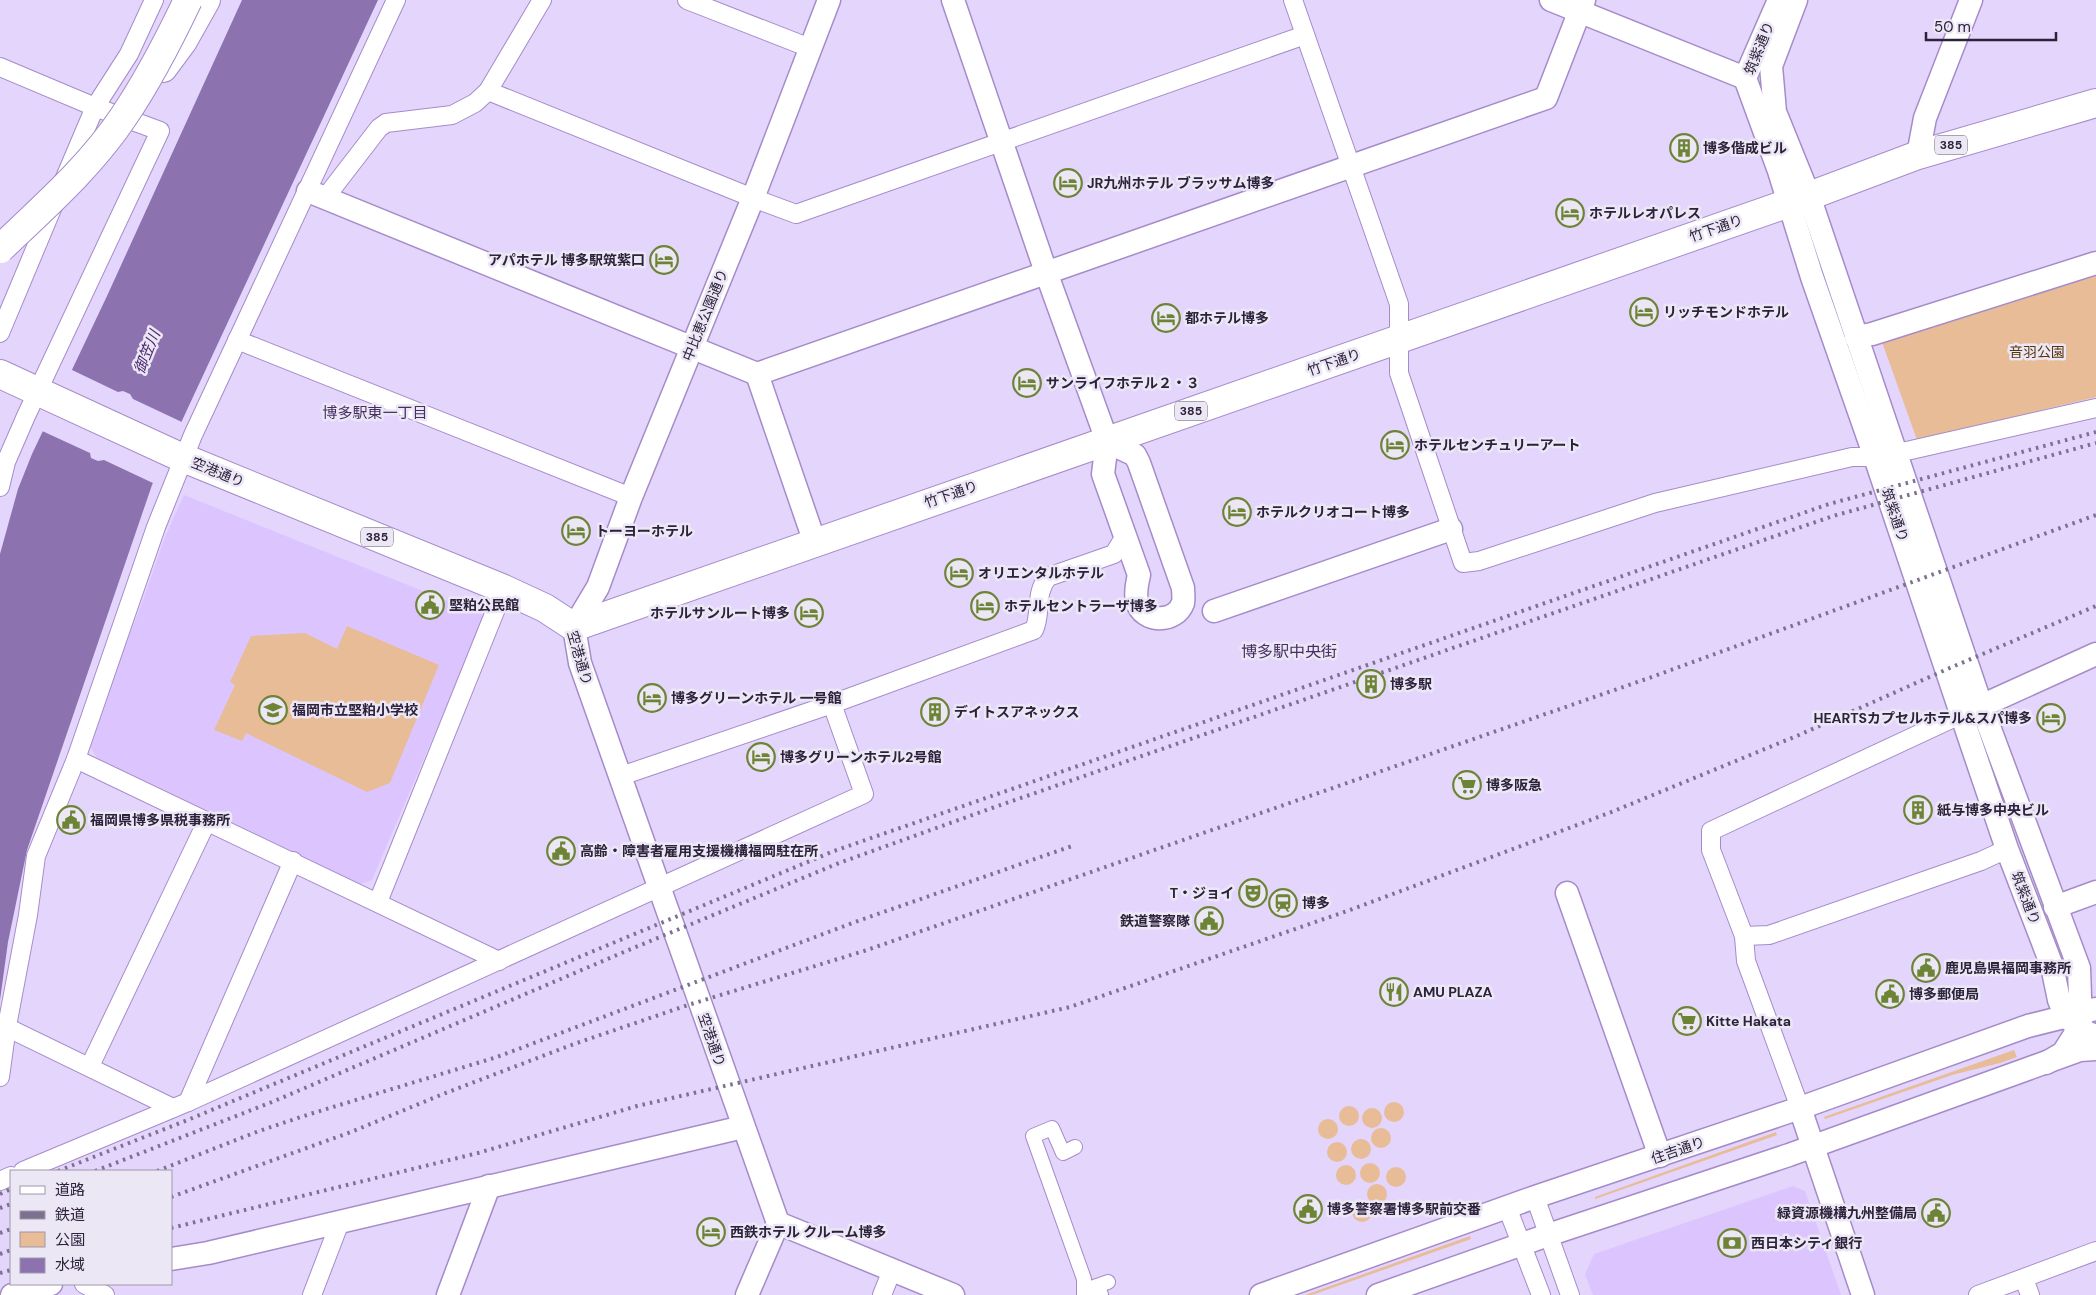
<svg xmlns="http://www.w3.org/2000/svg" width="2096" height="1295" font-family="'DM Sans','Noto Sans JP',sans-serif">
<rect width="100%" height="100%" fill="#e4d5fc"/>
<!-- built -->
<g fill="#dcc5fe">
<polygon points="184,495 485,616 372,880 358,885 99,761 87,742 143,600 165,537"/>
<polygon points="1793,1186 1805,1191 1841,1295 1593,1295 1585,1274 1594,1254"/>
</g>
<!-- green -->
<g fill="#e7bc97">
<polygon points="2096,274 2096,397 1917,440 1882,342"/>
<polygon points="347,626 439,665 390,783 367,792 246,733 242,741 214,730 235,685 230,682 251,636 305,633 337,649"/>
<polygon points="2014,1050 2017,1057 2000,1063 1952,1075 1825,1119 1824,1117"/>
<circle cx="1394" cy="1112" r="10"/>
<circle cx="1349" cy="1116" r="10"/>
<circle cx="1372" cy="1118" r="10"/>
<circle cx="1328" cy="1129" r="10"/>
<circle cx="1381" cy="1138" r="10"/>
<polygon points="1776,1132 1777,1135 1595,1199 1595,1197"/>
<circle cx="1361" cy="1149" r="10"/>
<circle cx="1337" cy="1152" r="10"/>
<circle cx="1370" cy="1173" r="10"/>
<circle cx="1346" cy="1175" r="10"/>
<circle cx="1396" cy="1177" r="10"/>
<circle cx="1377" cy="1194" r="10"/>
<circle cx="1362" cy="1212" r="10"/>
<polygon points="1470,1236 1471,1239 1312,1295 1305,1295"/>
</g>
<!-- water -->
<polygon fill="#8c72af" points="242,0 378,0 152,485 27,850 8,942 0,1000 0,554 18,489 32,454 107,296"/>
<!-- pier -->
<polygon fill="#e4d5fc" points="70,369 118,392 123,391 130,394 133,399 184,423 155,484 104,460 98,461 91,458 90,453 40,430"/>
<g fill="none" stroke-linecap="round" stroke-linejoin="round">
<defs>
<g id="pedestrian">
<polyline points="1075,1147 1063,1153 1052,1128 1033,1136 1084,1279 1084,1295"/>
<polyline points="1085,1290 1108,1282"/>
</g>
<g id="minor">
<polyline points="687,0 810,48"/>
<polyline points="1293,0 1399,304 1399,373 1463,563 1479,561 1655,503 1852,457 1875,457 1911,450 2096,408"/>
<polyline points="0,67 95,107 160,131 26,416 6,462 0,487"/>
<polyline points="488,91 753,198 796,214 1305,35"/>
<polyline points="64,180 95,107 129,54 154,0"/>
<polyline points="325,198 379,128 386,123 452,115 475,103 488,91 542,0"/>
<polyline points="0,333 54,204"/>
<polyline points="237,340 631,497"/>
<polyline points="76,759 499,961"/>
<path d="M621,776L832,704L1034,630C1042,613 1034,594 1048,577L1114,554L1125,536"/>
<polyline points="378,902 504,589"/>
<polyline points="1744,936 1769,935 1981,861 2007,849"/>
<polyline points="0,1024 173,1108"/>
<polyline points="90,1066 207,821"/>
<polyline points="0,1077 7,1026 28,915 36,856 76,759 156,527 193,435 396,0"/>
<polyline points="188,1102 293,861"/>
<polyline points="1800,1108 1746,961 1744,936 1711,850 1711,831 1962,714"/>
<polyline points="23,1171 188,1102 864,794 832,704"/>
<polyline points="0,1181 11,1176"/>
<polyline points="1535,1197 1570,1295"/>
<polyline points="1507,1207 1541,1295"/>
<polyline points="2024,1279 2030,1295"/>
<polyline points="84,1284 105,1295"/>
<polyline points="1098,1293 1099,1295"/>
<polyline points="312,1295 340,1222"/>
<polyline points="882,1295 892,1270"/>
<polyline points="1978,1295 2096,1251"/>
</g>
<g id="tertiary">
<path d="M953,0L1046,272L1105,435L1107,442L1103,474L1139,575C1137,583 1135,593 1137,602C1143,623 1175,624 1183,603C1184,599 1183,592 1183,588L1139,463L1135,455L1107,442"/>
<polyline points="1551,0 1745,78"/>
<polyline points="1779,0 1745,78 1779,171 1812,277 1875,457 1969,737 2007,849 2052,966 2059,1000 2066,1017 2086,1032 2096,1036"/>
<polyline points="1796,0 1771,66 1775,112 1809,196 1981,705 2079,968 2081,1025 2063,1053 2046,1063"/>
<polyline points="1918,155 1925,118 1971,0"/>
<polyline points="308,191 757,374 1546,98 1584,0"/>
<polyline points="1856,337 1872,334 2096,263"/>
<polyline points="757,374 815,543"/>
<polyline points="1214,611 1451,529"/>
<polyline points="1968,712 2096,654"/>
<polyline points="1567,893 1660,1156"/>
<polyline points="2055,907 2096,892"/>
<polyline points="1800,1108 1863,1295"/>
<polyline points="778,1223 580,663 574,627 598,587 631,497 753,198 829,0"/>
<polyline points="778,1223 953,1295"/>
<polyline points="171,1259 208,1253 743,1127"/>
<polyline points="12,1295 51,1284"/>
<polyline points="448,1295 489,1186"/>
<polyline points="747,1295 778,1223"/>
<polyline points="1261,1295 1535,1197 1800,1108 2028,1026 2096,1009"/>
<polyline points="1378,1295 1548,1235 1789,1155 2080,1050 2096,1049"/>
</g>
<polyline id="trunk" points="0,374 176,455 504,589 545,608 574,627 1809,196 1918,155 2096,103"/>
<polyline id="motorway" points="163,68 183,41 206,0"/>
</defs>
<!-- pedestrian casing -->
<use href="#pedestrian" stroke="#a58cc9" stroke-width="16"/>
<!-- minor casing -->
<use href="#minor" stroke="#a58cc9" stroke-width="20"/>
<!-- tertiary casing -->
<use href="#tertiary" stroke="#a58cc9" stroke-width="25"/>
<!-- trunk casing -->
<use href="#trunk" stroke="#a58cc9" stroke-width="30"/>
<!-- motorway casing -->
<use href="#motorway" stroke="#a58cc9" stroke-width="30"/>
<!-- pedestrian -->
<use href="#pedestrian" stroke="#fff" stroke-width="14"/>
<!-- minor -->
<use href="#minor" stroke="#fff" stroke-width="18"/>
<!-- tertiary -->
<use href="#tertiary" stroke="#fff" stroke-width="22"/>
<!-- trunk -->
<use href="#trunk" stroke="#fff" stroke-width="28"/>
<!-- motorway -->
<use href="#motorway" stroke="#fff" stroke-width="28"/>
<!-- rail -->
<g stroke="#7d7190" stroke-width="4" stroke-dasharray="2.5 5" stroke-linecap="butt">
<polyline points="58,1171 190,1119 834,851 1829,504 2096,432"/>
<polyline points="95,1171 272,1102 631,949 839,863 992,808 1833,516 2096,443"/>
<polyline points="157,1171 259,1131 310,1114 497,1057 855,922 1075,845"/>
<polyline points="0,1194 11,1189"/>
<polyline points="171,1197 351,1132 443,1094 574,1044 688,1005 864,951 1649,678 2096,515"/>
<polyline points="0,1208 11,1204"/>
<polyline points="171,1228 478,1153 637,1106 1070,1007 1350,910 1609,813 1799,735 1952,667 2096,606"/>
<polyline points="0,1233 11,1229"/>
<polyline points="0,1254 11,1250"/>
<polyline points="0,1273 11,1270"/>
</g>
<defs>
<path id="motorway-bridge" d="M0,249C44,207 90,167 124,116C149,79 169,40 188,0"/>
</defs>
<!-- motorway-bridge casing -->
<use href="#motorway-bridge" stroke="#a58cc9" stroke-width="30" stroke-linecap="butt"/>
<!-- motorway-bridge -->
<use href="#motorway-bridge" stroke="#fff" stroke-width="28"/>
</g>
<!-- icons -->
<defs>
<symbol id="building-ring" viewBox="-11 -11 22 22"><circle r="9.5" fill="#ece7f5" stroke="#6d8335" stroke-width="1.5"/><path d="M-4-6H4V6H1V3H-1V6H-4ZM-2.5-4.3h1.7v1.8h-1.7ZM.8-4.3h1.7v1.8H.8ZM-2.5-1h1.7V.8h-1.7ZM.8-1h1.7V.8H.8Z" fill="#6d8335"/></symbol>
<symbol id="hotel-ring" viewBox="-11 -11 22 22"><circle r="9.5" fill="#ece7f5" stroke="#6d8335" stroke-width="1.5"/><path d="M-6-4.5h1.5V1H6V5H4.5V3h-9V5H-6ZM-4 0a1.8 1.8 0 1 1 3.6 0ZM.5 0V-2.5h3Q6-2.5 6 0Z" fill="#6d8335"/></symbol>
<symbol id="civic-ring" viewBox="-11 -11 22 22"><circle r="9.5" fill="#ece7f5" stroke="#6d8335" stroke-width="1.5"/><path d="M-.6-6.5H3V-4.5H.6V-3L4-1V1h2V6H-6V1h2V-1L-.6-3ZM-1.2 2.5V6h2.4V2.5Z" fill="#6d8335"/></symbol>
<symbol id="school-ring" viewBox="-11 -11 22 22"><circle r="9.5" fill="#ece7f5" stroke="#6d8335" stroke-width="1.5"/><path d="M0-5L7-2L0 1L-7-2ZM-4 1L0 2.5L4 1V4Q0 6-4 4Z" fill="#6d8335"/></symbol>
<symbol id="supermarket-ring" viewBox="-11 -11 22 22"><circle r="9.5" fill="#ece7f5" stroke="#6d8335" stroke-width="1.5"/><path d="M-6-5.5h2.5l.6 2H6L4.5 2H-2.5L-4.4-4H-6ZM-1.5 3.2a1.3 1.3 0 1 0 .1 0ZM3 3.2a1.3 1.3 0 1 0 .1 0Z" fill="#6d8335"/></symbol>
<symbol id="theatre-ring" viewBox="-11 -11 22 22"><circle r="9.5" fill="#ece7f5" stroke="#6d8335" stroke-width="1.5"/><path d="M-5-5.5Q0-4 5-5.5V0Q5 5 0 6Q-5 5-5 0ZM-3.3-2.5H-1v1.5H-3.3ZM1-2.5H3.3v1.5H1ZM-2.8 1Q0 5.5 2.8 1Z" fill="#6d8335"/></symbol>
<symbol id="station-ring" viewBox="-11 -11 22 22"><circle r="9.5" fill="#ece7f5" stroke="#6d8335" stroke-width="1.5"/><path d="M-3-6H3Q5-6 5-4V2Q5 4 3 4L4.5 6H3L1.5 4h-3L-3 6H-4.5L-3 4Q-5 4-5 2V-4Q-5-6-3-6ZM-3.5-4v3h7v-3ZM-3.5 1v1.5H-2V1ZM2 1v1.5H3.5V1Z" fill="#6d8335"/></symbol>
<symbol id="restaurant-ring" viewBox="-11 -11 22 22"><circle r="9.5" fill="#ece7f5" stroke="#6d8335" stroke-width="1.5"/><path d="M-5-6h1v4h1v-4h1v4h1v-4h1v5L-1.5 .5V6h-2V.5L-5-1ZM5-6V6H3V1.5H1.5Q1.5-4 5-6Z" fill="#6d8335"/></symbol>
<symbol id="bank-ring" viewBox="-11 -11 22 22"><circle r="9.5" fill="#ece7f5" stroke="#6d8335" stroke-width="1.5"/><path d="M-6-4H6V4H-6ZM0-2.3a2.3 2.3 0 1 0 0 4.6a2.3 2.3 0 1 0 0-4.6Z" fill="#6d8335"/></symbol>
</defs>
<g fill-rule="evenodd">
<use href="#building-ring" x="1668" y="132" width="32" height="32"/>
<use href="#hotel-ring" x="1052" y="167" width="32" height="32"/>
<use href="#hotel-ring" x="1554" y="197" width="32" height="32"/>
<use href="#hotel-ring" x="648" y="244" width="32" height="32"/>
<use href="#hotel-ring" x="1628" y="296" width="32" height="32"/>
<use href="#hotel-ring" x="1150" y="302" width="32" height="32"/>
<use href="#hotel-ring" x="1011" y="367" width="32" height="32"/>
<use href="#hotel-ring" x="1379" y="429" width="32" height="32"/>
<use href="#hotel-ring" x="1221" y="496" width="32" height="32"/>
<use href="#hotel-ring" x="560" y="515" width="32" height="32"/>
<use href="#hotel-ring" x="943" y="557" width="32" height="32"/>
<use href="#civic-ring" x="414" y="589" width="32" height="32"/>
<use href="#hotel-ring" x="969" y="590" width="32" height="32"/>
<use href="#hotel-ring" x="793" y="597" width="32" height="32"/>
<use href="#building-ring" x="1355" y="668" width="32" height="32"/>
<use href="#hotel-ring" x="636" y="682" width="32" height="32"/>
<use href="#school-ring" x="257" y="694" width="32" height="32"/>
<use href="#building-ring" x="919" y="696" width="32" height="32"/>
<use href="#hotel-ring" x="2035" y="702" width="32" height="32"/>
<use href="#hotel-ring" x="745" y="741" width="32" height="32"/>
<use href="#supermarket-ring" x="1451" y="769" width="32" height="32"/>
<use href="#building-ring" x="1902" y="794" width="32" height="32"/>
<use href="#civic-ring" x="55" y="804" width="32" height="32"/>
<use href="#civic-ring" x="545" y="835" width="32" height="32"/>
<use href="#theatre-ring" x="1237" y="877" width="32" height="32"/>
<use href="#station-ring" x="1267" y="887" width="32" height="32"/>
<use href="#civic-ring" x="1193" y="905" width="32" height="32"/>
<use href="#civic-ring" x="1910" y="952" width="32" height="32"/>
<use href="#restaurant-ring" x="1378" y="976" width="32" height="32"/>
<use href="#civic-ring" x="1874" y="978" width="32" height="32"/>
<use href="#supermarket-ring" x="1671" y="1005" width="32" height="32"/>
<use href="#civic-ring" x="1292" y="1193" width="32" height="32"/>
<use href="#civic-ring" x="1920" y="1197" width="32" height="32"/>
<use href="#hotel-ring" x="695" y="1216" width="32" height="32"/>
<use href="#bank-ring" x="1716" y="1227" width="32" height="32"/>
</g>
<g text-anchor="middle" stroke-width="5" stroke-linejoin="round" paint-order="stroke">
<!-- shield labels -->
<g fill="#ece7f5" stroke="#665d73" stroke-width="1">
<rect x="1935" y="135.5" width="32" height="19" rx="4"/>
<rect x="1175" y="401.5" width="32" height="19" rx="4"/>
<rect x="361" y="527.5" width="32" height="19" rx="4"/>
</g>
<g font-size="12" font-weight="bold" fill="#2d223b">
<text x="1951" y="149">385</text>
<text x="1191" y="415">385</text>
<text x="377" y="541">385</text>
</g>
<!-- street labels -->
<g font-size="14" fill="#2d223b" stroke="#ece7f5">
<text transform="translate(1759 48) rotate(-68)" y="5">筑紫通り</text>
<text transform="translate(1716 228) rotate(-19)" y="5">竹下通り</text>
<text transform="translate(705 315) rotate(-68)" y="5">中比恵公園通り</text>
<text transform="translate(1334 362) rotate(-19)" y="5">竹下通り</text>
<text transform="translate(218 472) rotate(22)" y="5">空港通り</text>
<text transform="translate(951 494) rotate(-19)" y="5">竹下通り</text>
<text transform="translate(1895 515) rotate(71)" y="5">筑紫通り</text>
<text transform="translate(580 658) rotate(74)" y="5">空港通り</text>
<text transform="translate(2026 898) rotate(69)" y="5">筑紫通り</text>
<text transform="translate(712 1040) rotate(71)" y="5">空港通り</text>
<text transform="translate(1678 1150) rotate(-19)" y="5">住吉通り</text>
</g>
<!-- poi labels -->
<g font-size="14" font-weight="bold" fill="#2d223b" stroke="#ece7f5" text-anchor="start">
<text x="1703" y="153">博多偕成ビル</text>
<text x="1087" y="188">JR九州ホテル ブラッサム博多</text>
<text x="1589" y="218">ホテルレオパレス</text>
<text x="645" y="265" text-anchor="end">アパホテル 博多駅筑紫口</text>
<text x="1663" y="317">リッチモンドホテル</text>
<text x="1185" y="323">都ホテル博多</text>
<text x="1046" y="388">サンライフホテル２・３</text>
<text x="1414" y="450">ホテルセンチュリーアート</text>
<text x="1256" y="517">ホテルクリオコート博多</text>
<text x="595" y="536">トーヨーホテル</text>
<text x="978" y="578">オリエンタルホテル</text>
<text x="449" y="610">堅粕公民館</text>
<text x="1004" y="611">ホテルセントラーザ博多</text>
<text x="790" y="618" text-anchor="end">ホテルサンルート博多</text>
<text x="1390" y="689">博多駅</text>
<text x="671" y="703">博多グリーンホテル 一号館</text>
<text x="292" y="715">福岡市立堅粕小学校</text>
<text x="954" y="717">デイトスアネックス</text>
<text x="2032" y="723" text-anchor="end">HEARTSカプセルホテル&amp;スパ博多</text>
<text x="780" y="762">博多グリーンホテル2号館</text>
<text x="1486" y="790">博多阪急</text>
<text x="1937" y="815">紙与博多中央ビル</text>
<text x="90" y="825">福岡県博多県税事務所</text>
<text x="580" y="856">高齢・障害者雇用支援機構福岡駐在所</text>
<text x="1234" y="898" text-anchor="end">T・ジョイ</text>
<text x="1302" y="908">博多</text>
<text x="1190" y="926" text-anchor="end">鉄道警察隊</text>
<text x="1945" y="973">鹿児島県福岡事務所</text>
<text x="1413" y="997">AMU PLAZA</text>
<text x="1909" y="999">博多郵便局</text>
<text x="1706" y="1026">Kitte Hakata</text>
<text x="1327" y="1214">博多警察署博多駅前交番</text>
<text x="1917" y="1218" text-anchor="end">緑資源機構九州整備局</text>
<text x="730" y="1237">西鉄ホテル クルーム博多</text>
<text x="1751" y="1248">西日本シティ銀行</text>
</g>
<!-- park labels -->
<g font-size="14" fill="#59330a" stroke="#ece7f5">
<text x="2037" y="357">音羽公園</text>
</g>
<!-- water labels -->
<g font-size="15" font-style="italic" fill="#451f6a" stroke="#ece7f5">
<text transform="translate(147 352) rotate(-68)" y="5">御笠川</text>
</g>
<!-- neighbourhood labels -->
<g font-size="15" fill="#472f64" stroke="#ece7f5">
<text x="375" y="418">博多駅東一丁目</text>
</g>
<!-- quarter labels -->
<g font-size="16" fill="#472f64" stroke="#ece7f5">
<text x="1289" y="657">博多駅中央街</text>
</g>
</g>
<!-- legend -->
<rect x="10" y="1170" width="162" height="115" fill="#ece7f5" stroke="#a098ab"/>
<rect x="20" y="1186" width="25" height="8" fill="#ffffff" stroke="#a098ab"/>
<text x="55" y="1195" font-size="15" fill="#2d223b">道路</text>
<rect x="20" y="1211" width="25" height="8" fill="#7d7190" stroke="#a098ab"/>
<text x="55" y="1220" font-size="15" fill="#2d223b">鉄道</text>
<rect x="20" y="1232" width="25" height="15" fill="#e7bc97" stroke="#a098ab"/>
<text x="55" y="1245" font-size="15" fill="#2d223b">公園</text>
<rect x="20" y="1258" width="25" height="15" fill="#8c72af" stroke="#a098ab"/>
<text x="55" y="1270" font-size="15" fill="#2d223b">水域</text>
<!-- scale -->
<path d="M1926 32v8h130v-8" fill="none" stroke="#2d223b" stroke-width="2.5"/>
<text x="1934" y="32" font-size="15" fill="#2d223b" stroke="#ece7f5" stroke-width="4" paint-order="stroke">50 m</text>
</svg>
